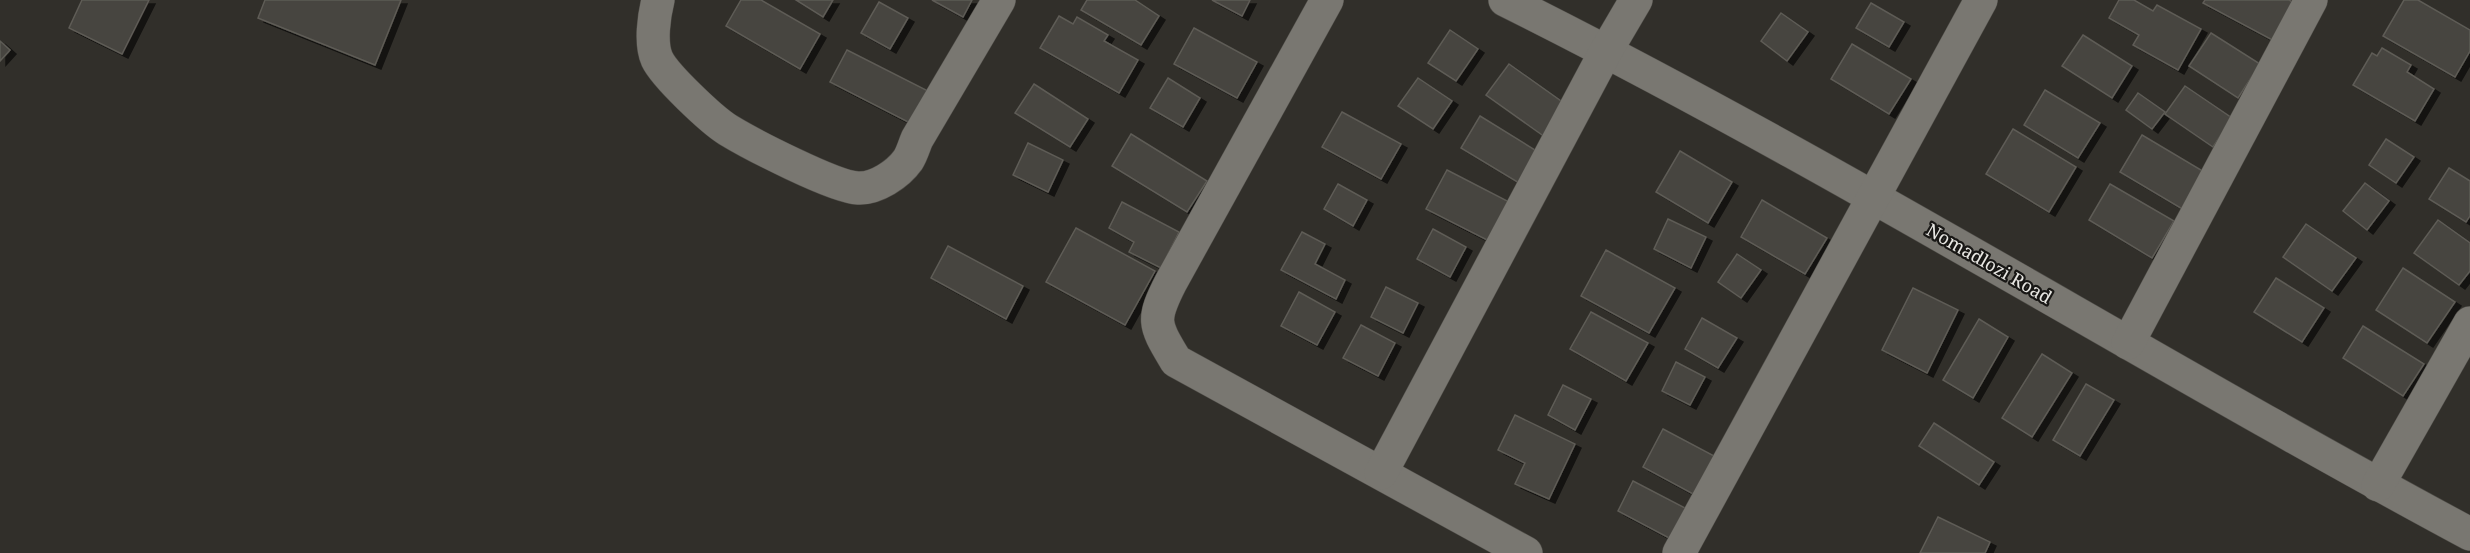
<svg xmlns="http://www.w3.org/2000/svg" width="2470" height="553" font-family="'Noto Serif',serif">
<defs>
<filter id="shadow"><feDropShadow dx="6" dy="4" stdDeviation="0" flood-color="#0009"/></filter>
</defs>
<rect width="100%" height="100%" fill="#312f2a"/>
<!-- building -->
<g fill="#46443f" stroke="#5e5c56" stroke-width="1.5" filter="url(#shadow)">
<polygon points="82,0 149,0 122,54 69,28"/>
<polygon points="265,0 401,0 375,65 258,18"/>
<polygon points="741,0 761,0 820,34 800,69 726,26"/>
<polygon points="796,0 833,0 823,17"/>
<polygon points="932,0 972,0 963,17"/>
<polygon points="1087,0 1135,0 1159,16 1141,45 1081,10"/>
<polygon points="1212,0 1250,0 1242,16"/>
<polygon points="2119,0 2134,0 2153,11 2157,5 2201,29 2178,70 2133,45 2139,35 2109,18"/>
<polygon points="2205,0 2289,0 2298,5 2278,43 2203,3"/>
<polygon points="2404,0 2418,0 2470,30 2470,51 2455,77 2383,36"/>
<polygon points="879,2 908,18 890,49 861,33"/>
<polygon points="1871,3 1904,22 1889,47 1856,28"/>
<polygon points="1781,13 1808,32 1787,61 1761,41"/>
<polygon points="1059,16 1073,24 1077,17 1108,35 1104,41 1138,60 1119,93 1040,48"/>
<polygon points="1194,28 1257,62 1237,98 1174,64"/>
<polygon points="1450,30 1478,49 1456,81 1428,63"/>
<polygon points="2211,33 2260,64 2238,98 2189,66"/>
<polygon points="2083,35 2132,66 2112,98 2062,66"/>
<polygon points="0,41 10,50 0,61"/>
<polygon points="1852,44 1911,79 1889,114 1831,79"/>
<polygon points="2382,48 2411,65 2407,72 2434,89 2415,121 2353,85 2372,53 2377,56"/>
<polygon points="847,50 928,91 912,124 830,82"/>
<polygon points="1509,64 1568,106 1545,137 1486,95"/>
<polygon points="1168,78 1200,98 1183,127 1150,108"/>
<polygon points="1418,78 1452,101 1433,129 1398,106"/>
<polygon points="1034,84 1088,119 1070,147 1015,113"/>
<polygon points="2185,86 2232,118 2213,147 2165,114"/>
<polygon points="2045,90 2100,123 2078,158 2024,125"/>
<polygon points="2138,93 2165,112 2152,129 2126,110"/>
<polygon points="1342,112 1401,144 1381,179 1322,147"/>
<polygon points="1480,116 1543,155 1524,186 1461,148"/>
<polygon points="2013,129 2076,167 2049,212 1986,174"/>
<polygon points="1131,134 1207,181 1187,212 1112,166"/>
<polygon points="2142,135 2206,173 2184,210 2120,172"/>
<polygon points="2386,139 2414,157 2396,183 2369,165"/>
<polygon points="1028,143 1063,160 1048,192 1013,175"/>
<polygon points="1680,151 1732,182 1708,223 1656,192"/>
<polygon points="2449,168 2470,181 2470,216 2466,222 2429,199"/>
<polygon points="1447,170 1515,205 1495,244 1426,209"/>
<polygon points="2365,183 2389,201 2367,230 2343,211"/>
<polygon points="1338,184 1367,200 1353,226 1324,209"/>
<polygon points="2110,184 2174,221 2152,258 2089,220"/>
<polygon points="1762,200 1827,238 1805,274 1741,237"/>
<polygon points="1122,202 1179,232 1161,268 1129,252 1134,242 1109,228"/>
<polygon points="1668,219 1706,237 1691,268 1654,249"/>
<polygon points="2438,220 2470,243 2470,271 2459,285 2414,253"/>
<polygon points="2306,224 2356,258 2332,291 2283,257"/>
<polygon points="1076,228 1155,271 1125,325 1046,282"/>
<polygon points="1433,229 1466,247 1450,277 1417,259"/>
<polygon points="1302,232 1325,244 1315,264 1345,280 1336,299 1281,270"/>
<polygon points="948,246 1023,286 1006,319 931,278"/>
<polygon points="1606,250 1675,288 1649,333 1581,296"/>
<polygon points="1737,254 1761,270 1741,298 1718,282"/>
<polygon points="2403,268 2455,302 2427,343 2376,310"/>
<polygon points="2276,278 2324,308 2302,342 2254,312"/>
<polygon points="1386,287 1418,303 1403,333 1371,317"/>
<polygon points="1913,288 1958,310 1927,373 1882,350"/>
<polygon points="1299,292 1335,312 1317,345 1281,326"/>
<polygon points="1591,312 1648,343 1626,381 1570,349"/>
<polygon points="1702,318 1737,338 1718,368 1685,349"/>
<polygon points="1979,319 2008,337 1973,398 1943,380"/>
<polygon points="1361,325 1395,343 1378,376 1343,358"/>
<polygon points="2363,326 2424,364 2403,396 2343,358"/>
<polygon points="2042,354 2072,373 2032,437 2002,418"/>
<polygon points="1676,362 1705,377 1690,405 1662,391"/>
<polygon points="2086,384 2114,400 2080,456 2053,440"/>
<polygon points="1563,385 1591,399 1575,430 1548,415"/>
<polygon points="1515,415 1575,444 1549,499 1515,484 1525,463 1498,450"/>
<polygon points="1934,423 1994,462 1979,485 1919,446"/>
<polygon points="1663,429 1716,457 1695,495 1643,467"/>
<polygon points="1633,481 1687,509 1671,539 1618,511"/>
<polygon points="1938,517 1990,542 1985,553 1920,553"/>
</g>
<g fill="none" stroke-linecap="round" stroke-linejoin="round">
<defs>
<g id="minor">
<path d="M658,0C654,16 650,43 657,59C665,76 712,120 728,130C751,144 834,187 858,188C876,189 898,174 908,160C912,154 914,146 917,139L999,0"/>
<path d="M1327,0L1171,282C1151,321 1154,324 1176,361L1526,553"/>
<path d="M1505,0C1834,164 2146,360 2470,534"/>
<polyline points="2128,343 2311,0"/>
<polyline points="1381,473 1606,51 1636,0"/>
<polyline points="2378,485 2470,323"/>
<polyline points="1679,553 1981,0"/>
</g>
</defs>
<!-- minor casing -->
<use href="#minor" stroke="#4f4d48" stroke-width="34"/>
<!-- minor -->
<use href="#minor" stroke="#797771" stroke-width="33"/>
</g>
<g text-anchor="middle" stroke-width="4.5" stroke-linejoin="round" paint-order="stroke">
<!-- street labels -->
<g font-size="18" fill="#e8e7e3" stroke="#181715">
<text transform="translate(1989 264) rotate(30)" y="6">Nomadlozi Road</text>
</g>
</g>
</svg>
